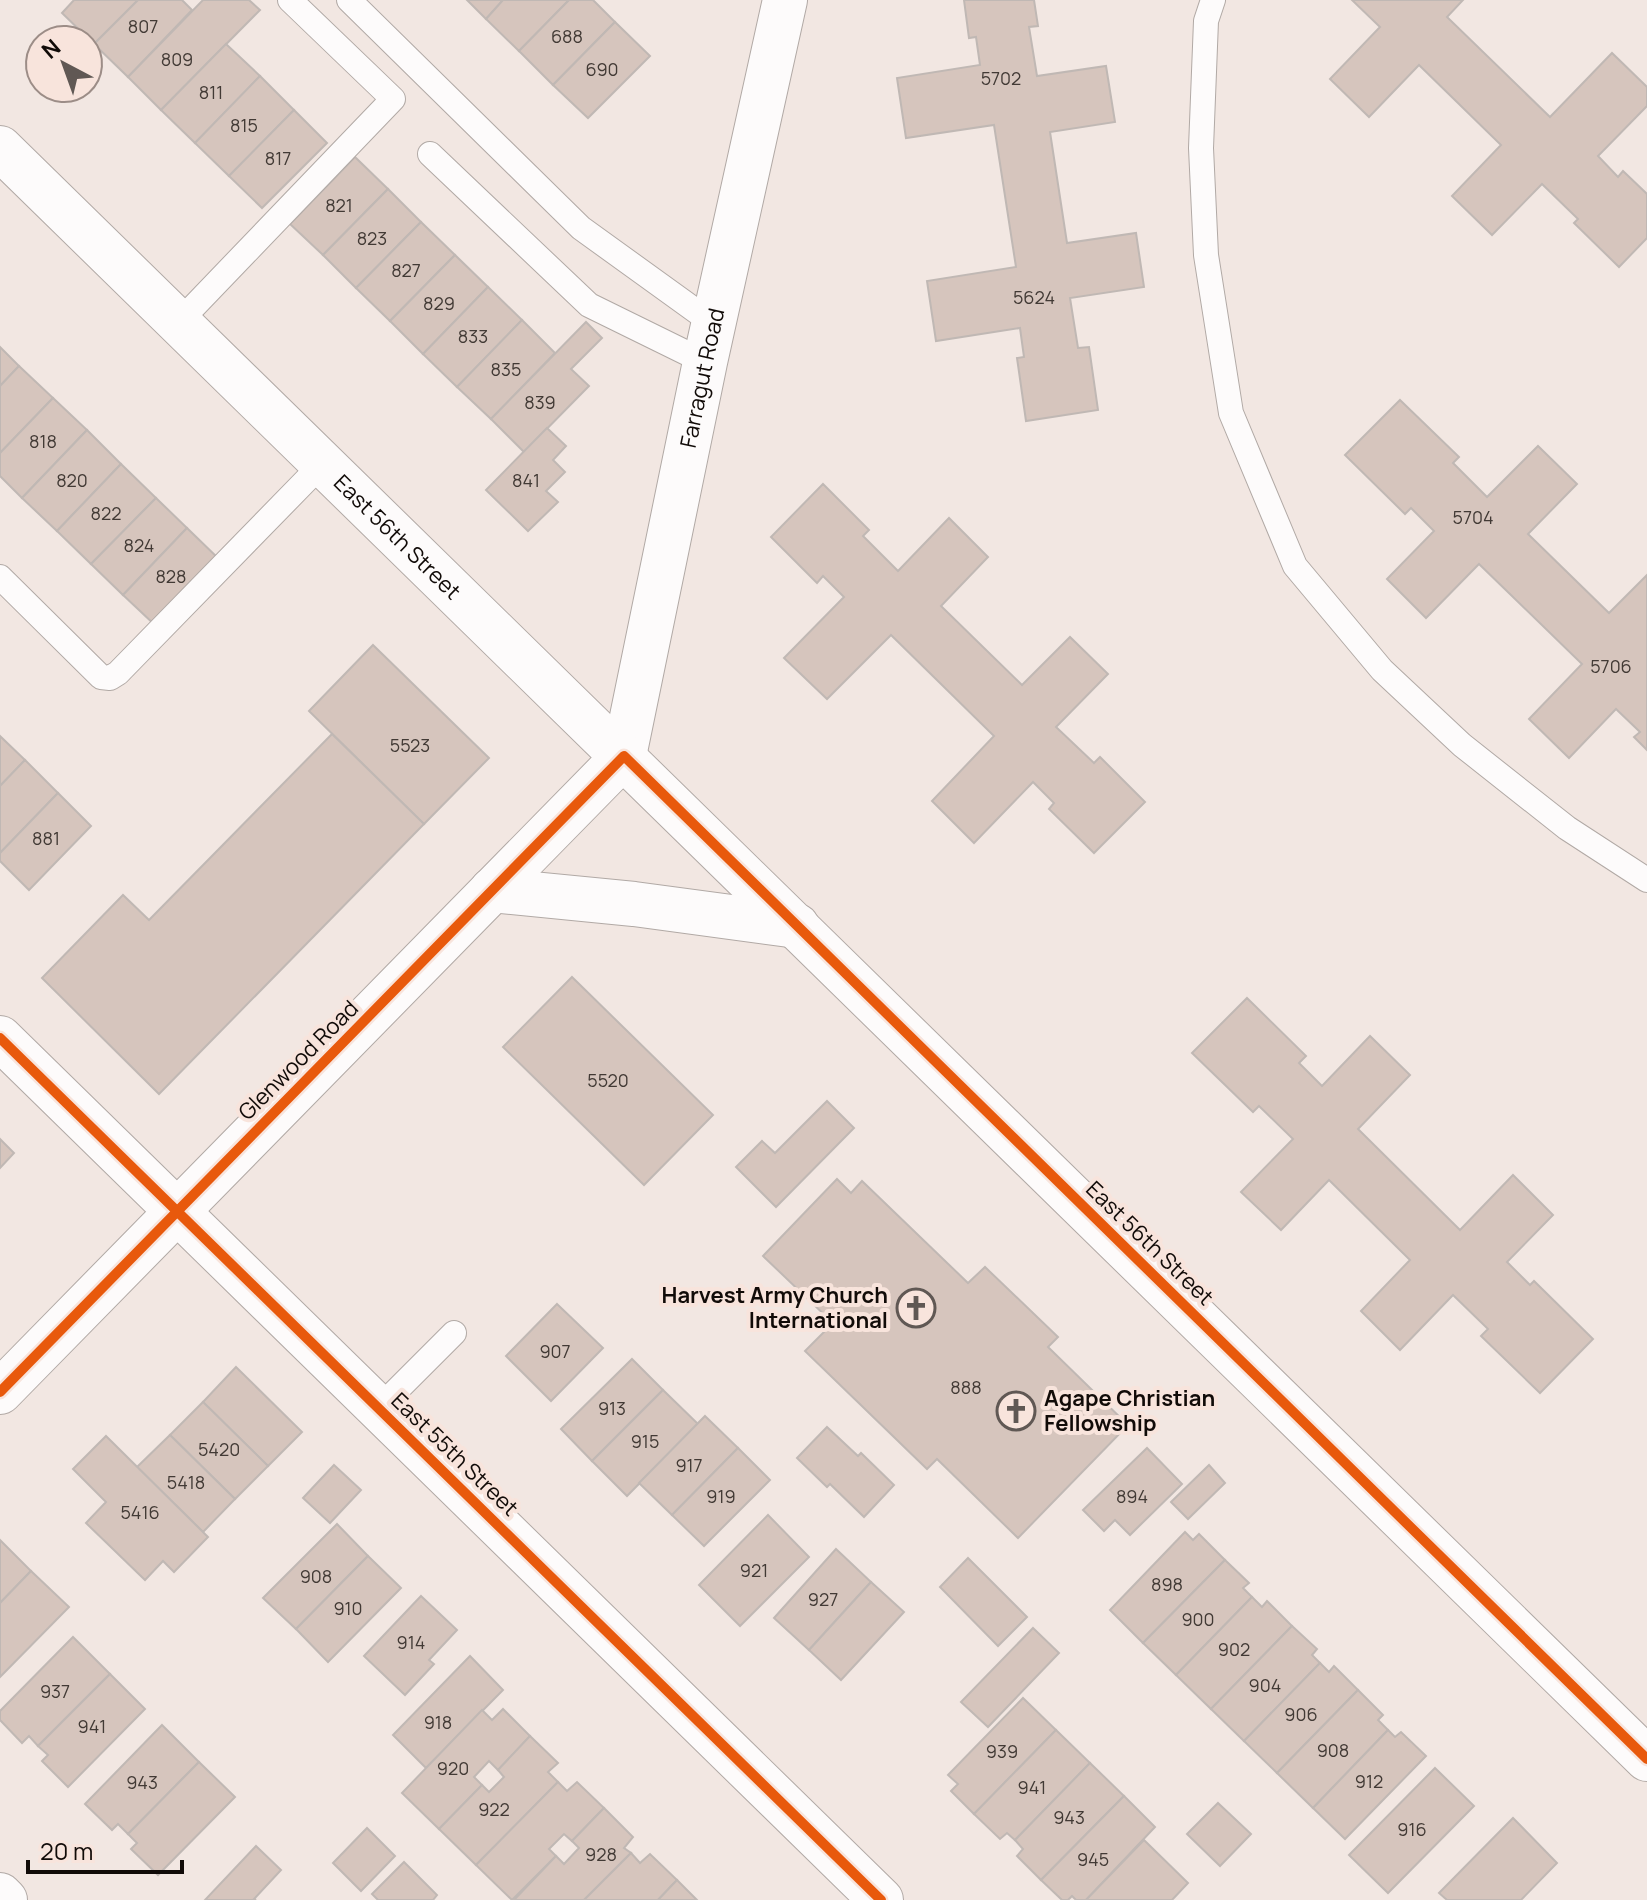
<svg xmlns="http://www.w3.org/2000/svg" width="1647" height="1900" font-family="Manrope,sans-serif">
<rect width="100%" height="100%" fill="#f2e7e2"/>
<!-- building -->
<g fill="#d6c5bd" stroke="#c0b8b4" stroke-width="2">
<polygon points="74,0 138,0 94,44 62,13"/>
<polygon points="138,0 182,0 192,10 128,77 94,44"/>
<polygon points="203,0 249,0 260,10 161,110 128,77"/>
<polygon points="467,0 503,0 486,19"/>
<polygon points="503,0 569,0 519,51 486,19"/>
<polygon points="569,0 593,0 615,22 553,85 519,51"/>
<polygon points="964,0 1034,0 1038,26 1029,27 1037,76 1106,66 1115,122 1050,132 1067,243 1136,233 1144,287 1070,298 1078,348 1089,347 1098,410 1026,421 1017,358 1024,357 1020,328 936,341 927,281 1016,267 994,125 906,138 897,78 980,65 976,37 969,38"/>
<polygon points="1352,0 1463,0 1447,17 1550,117 1612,53 1647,87 1647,106 1598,156 1618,177 1623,171 1647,194 1647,238 1619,267 1574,223 1578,219 1542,184 1492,235 1452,196 1501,145 1419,65 1369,117 1330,79 1380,27"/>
<polygon points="615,22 650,56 588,118 553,85"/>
<polygon points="226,44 260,76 195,143 161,110"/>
<polygon points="260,76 294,110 229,176 195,143"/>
<polygon points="294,110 327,143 262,208 229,176"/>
<polygon points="355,157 388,189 323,255 290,224"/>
<polygon points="388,189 421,222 356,288 323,255"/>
<polygon points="421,222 455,255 390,321 356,288"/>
<polygon points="455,255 488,287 423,354 390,321"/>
<polygon points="488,287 522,320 457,387 423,354"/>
<polygon points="522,320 555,353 491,419 457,387"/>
<polygon points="586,322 602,338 571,369 589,386 524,452 491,419"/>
<polygon points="0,347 19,366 0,386"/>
<polygon points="19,366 53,398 0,453 0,386"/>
<polygon points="53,398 87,430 22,498 0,476 0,453"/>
<polygon points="1400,400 1459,457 1453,463 1487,497 1538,446 1577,484 1528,534 1609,613 1647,575 1647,750 1634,737 1640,732 1616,709 1569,758 1529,719 1582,664 1479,564 1426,618 1387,579 1434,531 1411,508 1405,514 1345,455"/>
<polygon points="547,428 566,446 553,460 565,472 546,491 558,502 528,531 486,490"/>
<polygon points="87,430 121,464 57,531 22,498"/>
<polygon points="121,464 156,498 91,564 57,531"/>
<polygon points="823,484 869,530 863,536 898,571 949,518 988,557 941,606 1022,685 1070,637 1108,674 1056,727 1094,763 1100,757 1145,802 1094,853 1049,809 1054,803 1033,782 974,843 932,801 994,736 891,635 827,699 784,658 844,597 823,576 817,583 771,537"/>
<polygon points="156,498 187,528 123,595 91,564"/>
<polygon points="187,528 220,560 156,626 123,595"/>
<polygon points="373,645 489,758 424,824 309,711"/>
<polygon points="332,734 424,824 159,1094 42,978 123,895 149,920"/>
<polygon points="0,736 25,760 0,786"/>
<polygon points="25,760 58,793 0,853 0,786"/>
<polygon points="58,793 91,826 29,890 0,861 0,853"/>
<polygon points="572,977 713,1115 644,1185 503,1047"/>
<polygon points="1247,998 1306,1056 1299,1063 1322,1086 1370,1036 1410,1075 1358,1129 1460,1230 1513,1175 1553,1215 1507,1262 1530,1285 1534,1281 1593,1339 1540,1393 1481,1336 1488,1329 1453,1295 1400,1350 1361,1311 1410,1260 1329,1180 1281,1230 1241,1192 1293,1139 1259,1106 1253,1112 1192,1053"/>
<polygon points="827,1101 854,1128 776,1207 736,1167 762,1141 775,1153"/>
<polygon points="0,1139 14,1153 0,1168"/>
<polygon points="837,1179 851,1193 862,1181 968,1283 985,1267 1058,1337 1048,1347 1128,1425 1018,1538 937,1459 927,1469 805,1351 833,1323 763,1256"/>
<polygon points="557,1304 603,1348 551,1401 506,1356"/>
<polygon points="632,1359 663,1390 592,1461 561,1429"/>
<polygon points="236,1367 302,1432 268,1466 203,1402"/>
<polygon points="663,1390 698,1424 627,1496 592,1461"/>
<polygon points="203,1402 268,1466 235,1499 170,1435"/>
<polygon points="705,1416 738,1448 672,1515 639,1483"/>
<polygon points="827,1427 858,1456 861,1453 894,1485 864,1517 830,1484 827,1487 797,1458"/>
<polygon points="170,1435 235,1499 203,1532 137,1467"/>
<polygon points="106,1436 208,1537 174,1572 163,1561 145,1580 86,1523 106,1502 73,1469"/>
<polygon points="738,1448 770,1480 704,1546 672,1515"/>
<polygon points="1147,1448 1182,1484 1130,1535 1115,1520 1104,1531 1083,1510"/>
<polygon points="334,1465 361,1490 330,1523 303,1498"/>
<polygon points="1209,1465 1225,1483 1188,1519 1171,1502"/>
<polygon points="768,1515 809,1557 740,1626 699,1585"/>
<polygon points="337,1524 368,1556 296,1629 263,1598"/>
<polygon points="1185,1532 1193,1540 1199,1534 1225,1560 1143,1643 1110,1610"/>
<polygon points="0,1540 31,1571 0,1603"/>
<polygon points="836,1549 871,1582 809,1650 774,1618"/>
<polygon points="368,1556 401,1588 328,1662 296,1629"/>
<polygon points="968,1558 1027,1617 998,1646 940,1587"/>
<polygon points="1225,1560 1249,1583 1243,1588 1252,1597 1176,1675 1143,1643"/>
<polygon points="31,1571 69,1607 0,1677 0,1603"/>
<polygon points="871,1582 904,1612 841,1680 809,1650"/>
<polygon points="421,1596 457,1630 429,1660 434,1664 405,1695 364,1656"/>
<polygon points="1252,1597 1262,1607 1267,1601 1292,1626 1211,1709 1176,1675"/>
<polygon points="1292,1626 1317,1649 1312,1655 1320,1663 1244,1741 1211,1709"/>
<polygon points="1033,1628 1059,1653 988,1727 961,1702"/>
<polygon points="73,1637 110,1674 38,1746 29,1736 22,1743 0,1720 0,1711"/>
<polygon points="470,1656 503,1690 426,1768 393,1735"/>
<polygon points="1320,1663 1329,1672 1334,1666 1358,1690 1277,1773 1244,1741"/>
<polygon points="110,1674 145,1709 68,1787 42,1761 48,1755 38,1746"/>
<polygon points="1358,1690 1383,1715 1378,1720 1388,1730 1313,1808 1277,1773"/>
<polygon points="1023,1698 1056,1730 974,1814 951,1791 958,1784 948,1775"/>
<polygon points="503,1709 530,1736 498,1770 489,1761 474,1777 482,1785 439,1829 402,1793 482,1710 492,1720"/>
<polygon points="162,1725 199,1762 128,1834 118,1824 112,1830 85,1804"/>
<polygon points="1056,1730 1090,1763 1015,1840 1007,1833 1000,1839 974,1814"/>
<polygon points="1388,1730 1395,1737 1401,1732 1426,1756 1345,1839 1313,1808"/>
<polygon points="530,1736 558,1763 548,1772 558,1782 476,1865 439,1829 482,1785 489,1792 504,1777 498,1770"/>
<polygon points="199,1762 235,1797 158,1875 131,1849 137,1843 128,1834"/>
<polygon points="1090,1763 1124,1796 1041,1880 1017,1856 1023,1849 1015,1840"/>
<polygon points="1435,1768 1474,1806 1388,1893 1349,1855"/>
<polygon points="558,1782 567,1791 577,1782 604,1808 572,1841 564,1834 549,1849 556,1856 512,1900 476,1865"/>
<polygon points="1124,1796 1155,1827 1086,1900 1076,1900 1072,1896 1068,1900 1062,1900 1041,1880"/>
<polygon points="1218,1803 1251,1834 1220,1866 1187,1834"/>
<polygon points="604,1808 633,1837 624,1848 631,1853 584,1900 514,1900 556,1856 564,1864 579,1848 572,1841"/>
<polygon points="1513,1818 1557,1863 1521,1900 1447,1900 1439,1893"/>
<polygon points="367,1828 395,1856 361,1891 333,1863"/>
<polygon points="1144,1840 1188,1883 1172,1900 1086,1900"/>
<polygon points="256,1846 281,1870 254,1899 256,1900 205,1900"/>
<polygon points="631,1853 640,1863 650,1854 677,1880 658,1900 584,1900"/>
<polygon points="404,1862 437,1895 433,1900 378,1900 372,1894"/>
<polygon points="677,1880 697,1900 658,1900"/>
</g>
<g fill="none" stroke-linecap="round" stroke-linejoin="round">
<defs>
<g id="service">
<polyline points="349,0 581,228 714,324"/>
<polyline points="1213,0 1206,21 1201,148 1206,255 1231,413 1295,566 1382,670 1462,745 1567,828 1647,880"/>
<polyline points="430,154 589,305 705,362"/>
<polyline points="178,323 393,99 290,0"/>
<polyline points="0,577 101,677 110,678 118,673 322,464"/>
<polyline points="379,1408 454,1333"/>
</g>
<g id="minor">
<path id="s1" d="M0,148L1647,1759"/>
<path id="s2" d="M624,756L705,362L785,0"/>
<polyline points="492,890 634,904 797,926"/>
<polyline points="0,1038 881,1900"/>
<polyline points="0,1392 624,756"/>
<polyline points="0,1895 5,1900"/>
</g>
</defs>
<!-- service casing -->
<use href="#service" stroke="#b1a9a5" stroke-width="26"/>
<!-- minor casing -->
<use href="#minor" stroke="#b1a9a5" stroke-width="46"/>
<!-- service -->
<use href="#service" stroke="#fdfbfb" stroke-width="24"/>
<!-- minor -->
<use href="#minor" stroke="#fdfbfb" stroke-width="44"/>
<defs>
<g id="cycleway">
<polyline points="0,1038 881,1900"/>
<polyline points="0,1392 624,756 1647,1759"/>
</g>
</defs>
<!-- cycleway casing -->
<use href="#cycleway" stroke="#f8e4dc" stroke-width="15"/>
<!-- cycleway -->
<use href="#cycleway" stroke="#e8590c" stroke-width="10"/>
</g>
<!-- icons -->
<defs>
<symbol id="church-ring" viewBox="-11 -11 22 22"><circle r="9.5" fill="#f8e4dc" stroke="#605854" stroke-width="1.5"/><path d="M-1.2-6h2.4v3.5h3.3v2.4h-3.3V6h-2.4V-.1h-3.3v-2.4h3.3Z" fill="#605854"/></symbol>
</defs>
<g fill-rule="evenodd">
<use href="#church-ring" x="894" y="1286" width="44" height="44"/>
<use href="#church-ring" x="994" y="1389" width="44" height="44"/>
</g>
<g text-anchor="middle" stroke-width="8" stroke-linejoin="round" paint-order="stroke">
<!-- number labels -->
<g font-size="18" fill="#423a35">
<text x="143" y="33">807</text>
<text x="567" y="43">688</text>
<text x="177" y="66">809</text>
<text x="602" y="76">690</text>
<text x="1001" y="85">5702</text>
<text x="211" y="99">811</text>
<text x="244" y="132">815</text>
<text x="278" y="165">817</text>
<text x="339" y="212">821</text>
<text x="372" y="245">823</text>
<text x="406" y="277">827</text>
<text x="1034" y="304">5624</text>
<text x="439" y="310">829</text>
<text x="473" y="343">833</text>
<text x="506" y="376">835</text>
<text x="540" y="409">839</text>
<text x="43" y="448">818</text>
<text x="72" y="487">820</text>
<text x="526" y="487">841</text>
<text x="106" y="520">822</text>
<text x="1473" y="524">5704</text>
<text x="139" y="552">824</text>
<text x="171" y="583">828</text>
<text x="1611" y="673">5706</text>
<text x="410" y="752">5523</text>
<text x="46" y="845">881</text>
<text x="608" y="1087">5520</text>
<text x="555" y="1358">907</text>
<text x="966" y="1394">888</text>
<text x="612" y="1415">913</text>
<text x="645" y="1448">915</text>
<text x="219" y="1456">5420</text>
<text x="689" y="1472">917</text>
<text x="186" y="1489">5418</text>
<text x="721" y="1503">919</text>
<text x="1132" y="1503">894</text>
<text x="140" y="1519">5416</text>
<text x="754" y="1577">921</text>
<text x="316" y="1583">908</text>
<text x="1167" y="1591">898</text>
<text x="823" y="1606">927</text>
<text x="348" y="1615">910</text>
<text x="1198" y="1626">900</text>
<text x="411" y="1649">914</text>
<text x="1234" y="1656">902</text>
<text x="1265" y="1692">904</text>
<text x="55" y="1698">937</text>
<text x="1301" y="1721">906</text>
<text x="438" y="1729">918</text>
<text x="92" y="1733">941</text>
<text x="1333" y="1757">908</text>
<text x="1002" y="1758">939</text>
<text x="453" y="1775">920</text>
<text x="1369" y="1788">912</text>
<text x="142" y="1789">943</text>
<text x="1032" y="1794">941</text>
<text x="494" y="1816">922</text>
<text x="1069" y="1824">943</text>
<text x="1412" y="1836">916</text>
<text x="601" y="1861">928</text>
<text x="1093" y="1866">945</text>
</g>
<!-- street labels -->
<g font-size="22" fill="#110b08" stroke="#f8e4dc">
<text dy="8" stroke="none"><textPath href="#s2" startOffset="386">Farragut Road</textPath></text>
<text dy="8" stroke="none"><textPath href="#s1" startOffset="556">East 56th Street</textPath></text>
<text transform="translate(298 1060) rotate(-45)" y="8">Glenwood Road</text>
<text transform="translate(1150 1243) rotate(44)" y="8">East 56th Street</text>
<text transform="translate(455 1454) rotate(44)" y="8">East 55th Street</text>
</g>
<!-- poi labels -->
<g font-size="22" font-weight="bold" fill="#110b08" stroke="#f8e4dc" text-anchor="end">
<text x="888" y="1303">Harvest Army Church<tspan x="888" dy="25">International</tspan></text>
<text x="1044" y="1406" text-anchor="start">Agape Christian<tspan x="1044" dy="25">Fellowship</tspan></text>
</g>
</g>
<!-- north arrow -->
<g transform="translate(64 64) rotate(319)"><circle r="38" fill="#f8e4dc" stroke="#9c8d87" stroke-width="2"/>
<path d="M0-6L14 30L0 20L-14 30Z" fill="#605854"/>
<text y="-12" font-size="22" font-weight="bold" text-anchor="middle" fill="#110b08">N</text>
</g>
<!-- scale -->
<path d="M28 1860v12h154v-12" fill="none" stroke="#110b08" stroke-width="4"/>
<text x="40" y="1860" font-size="24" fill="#110b08" stroke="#f8e4dc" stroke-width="6" paint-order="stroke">20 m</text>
</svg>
